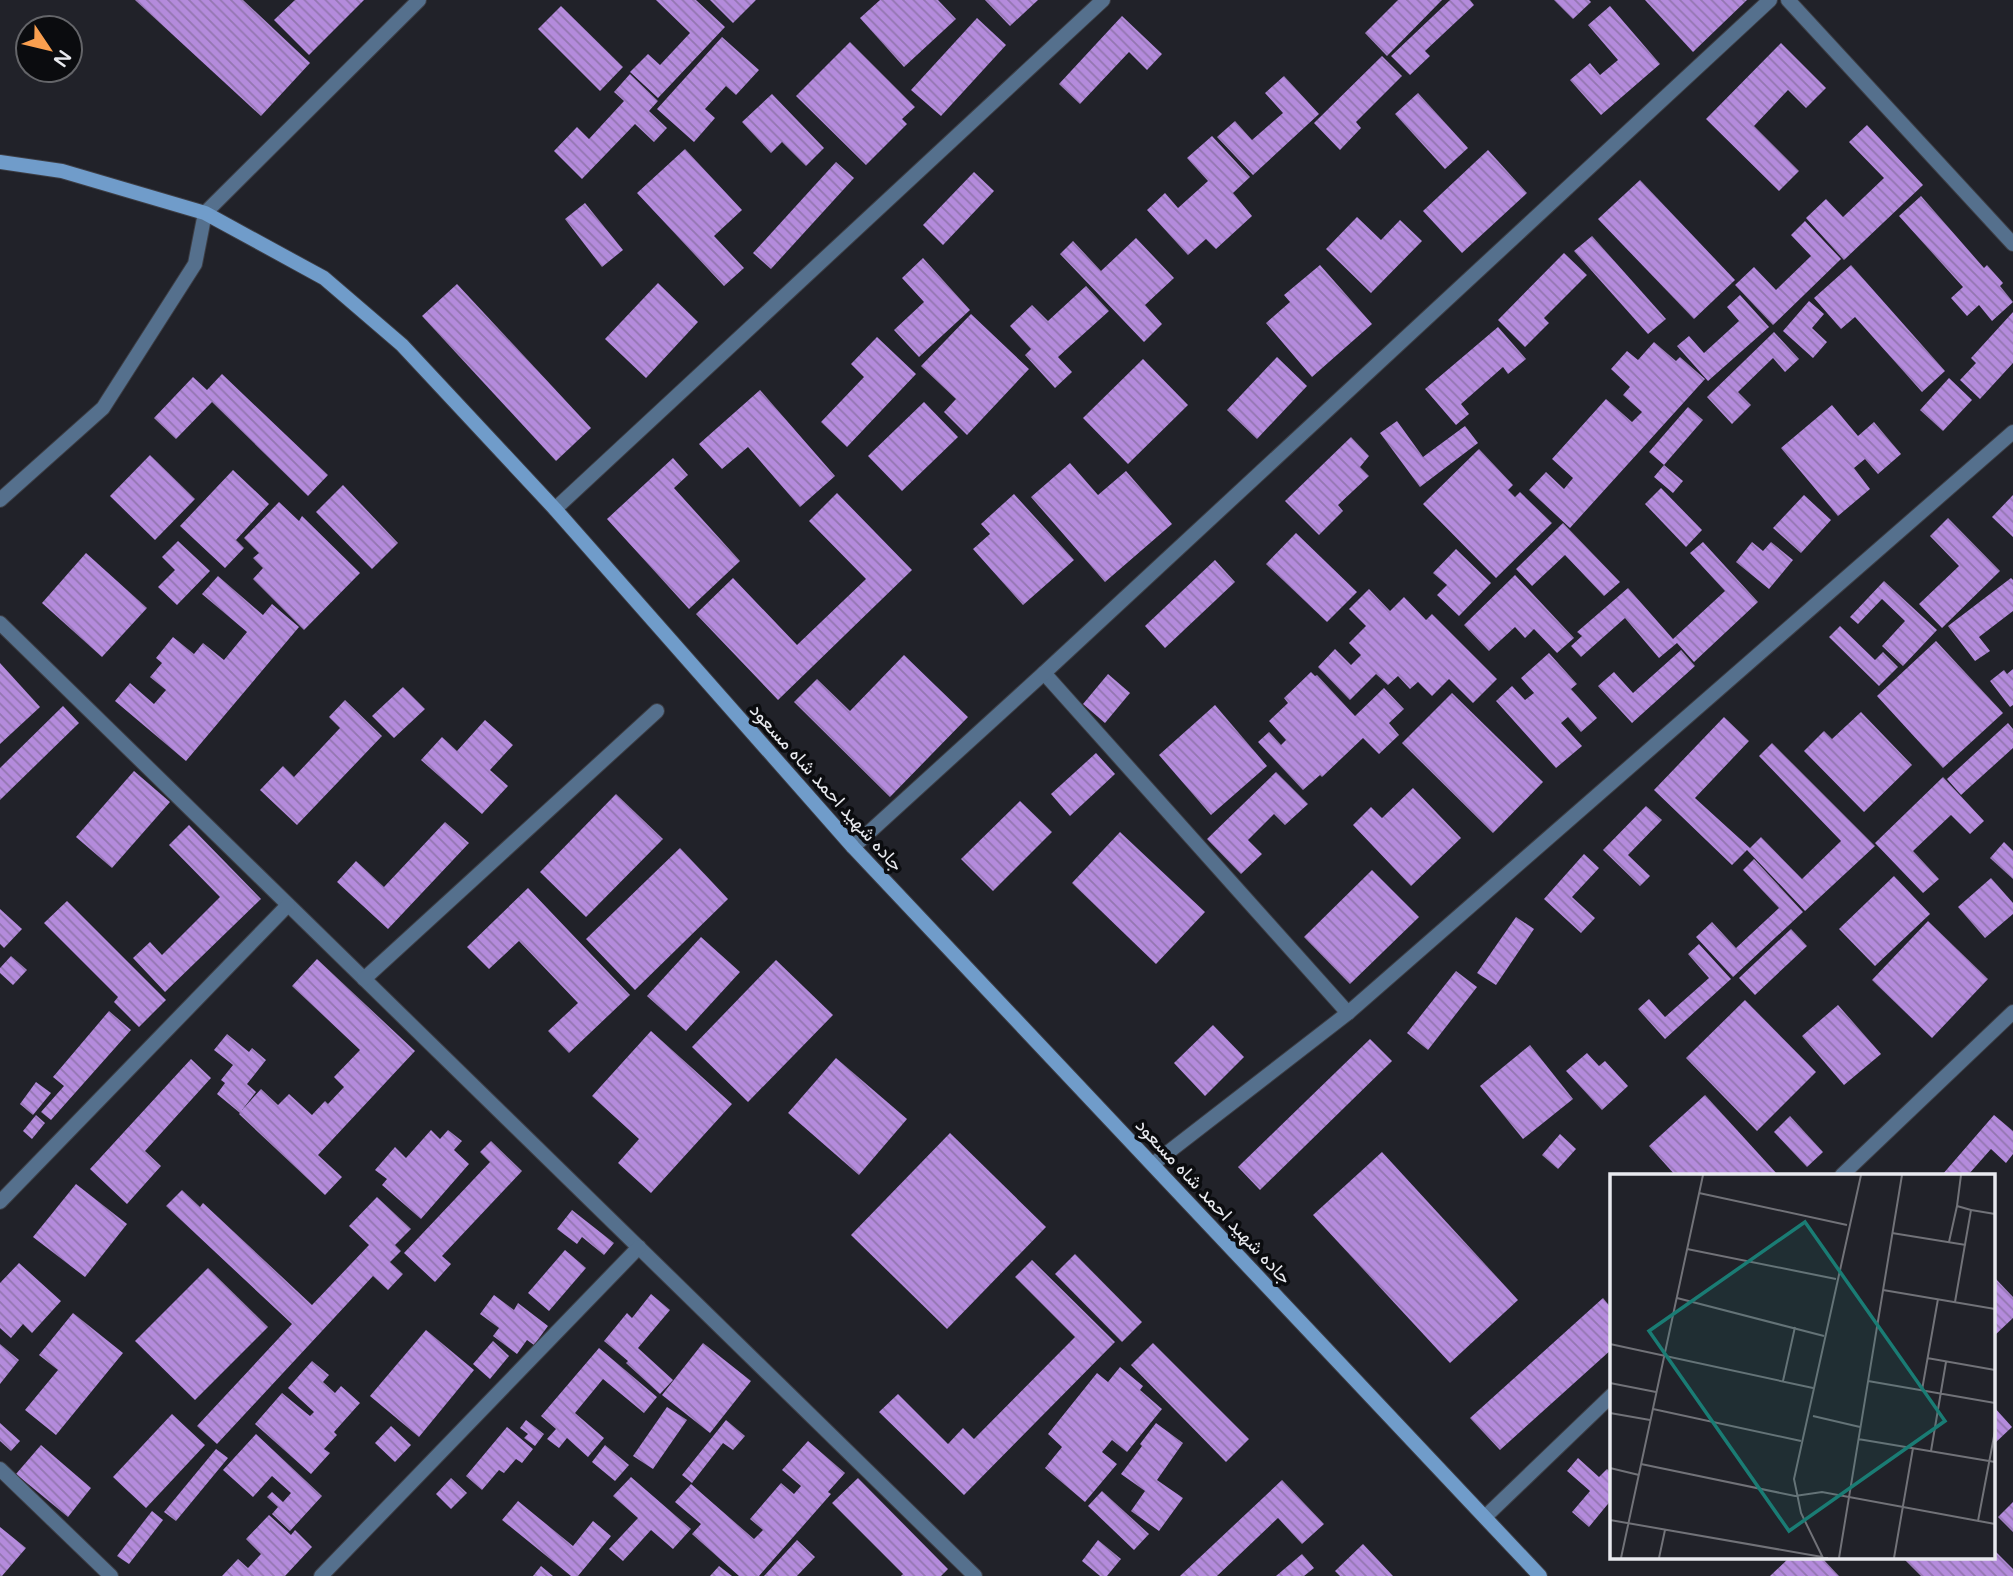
<svg xmlns="http://www.w3.org/2000/svg" width="2013" height="1576" font-family="'Varela Round',Vazirmatn,sans-serif">
<defs>
<pattern id="building-back-hatch" width="6" height="6" patternUnits="userSpaceOnUse" patternTransform="scale(1.75)"><rect width="6" height="6" fill="#b48bdc"/><path d="M-1 5l2 2M0 0l6 6M5-1l2 2" fill="none" stroke="#9376b0"/></pattern>
</defs>
<rect width="100%" height="100%" fill="#212229"/>
<!-- building -->
<g fill="url(#building-back-hatch)">
<polygon points="135,0 243,0 310,63 261,116"/>
<polygon points="295,0 364,0 309,55 274,20"/>
<polygon points="656,0 696,0 725,27 658,98 630,72 648,54 660,65 690,33"/>
<polygon points="710,0 756,0 733,23"/>
<polygon points="880,0 938,0 956,19 904,67 860,18"/>
<polygon points="985,0 1038,0 1010,26"/>
<polygon points="1398,0 1442,0 1387,56 1365,33"/>
<polygon points="1450,0 1470,0 1474,5 1425,51 1430,56 1410,75 1391,56"/>
<polygon points="1554,0 1589,0 1591,2 1573,19"/>
<polygon points="1645,0 1747,0 1693,52"/>
<polygon points="561,6 623,67 600,91 538,29"/>
<polygon points="1610,6 1660,64 1601,115 1570,80 1590,63 1600,75 1618,60 1588,25"/>
<polygon points="1122,16 1162,54 1147,70 1129,52 1080,104 1059,84"/>
<polygon points="977,18 1006,45 941,116 911,90"/>
<polygon points="722,37 759,70 736,95 726,86 705,109 715,118 694,142 657,109"/>
<polygon points="850,42 915,107 902,119 907,124 866,165 796,96"/>
<polygon points="1781,43 1826,88 1806,108 1788,90 1754,126 1799,171 1779,191 1706,119"/>
<polygon points="1382,56 1402,76 1356,122 1361,128 1340,150 1314,123"/>
<polygon points="630,74 658,101 649,111 667,128 654,142 635,124 582,179 554,151 577,127 589,139 624,101 614,92"/>
<polygon points="1284,76 1319,114 1253,175 1217,137 1235,121 1252,140 1283,113 1265,93"/>
<polygon points="1418,93 1468,148 1445,169 1395,114"/>
<polygon points="772,94 824,148 806,166 782,142 771,153 742,122"/>
<polygon points="1867,125 1923,185 1844,260 1806,218 1826,199 1843,217 1884,178 1849,142"/>
<polygon points="1212,136 1250,177 1233,193 1252,216 1216,249 1206,239 1188,255 1147,210 1165,193 1178,208 1208,181 1187,158"/>
<polygon points="685,149 742,210 714,236 744,268 724,286 637,193"/>
<polygon points="1488,150 1527,193 1462,253 1423,211"/>
<polygon points="836,162 854,178 771,269 753,253"/>
<polygon points="974,172 994,191 943,245 923,225"/>
<polygon points="1640,180 1735,280 1694,319 1598,219"/>
<polygon points="1921,196 1984,268 1987,265 2003,283 2000,286 2013,302 1992,321 1979,305 1967,316 1951,298 1963,287 1899,216"/>
<polygon points="585,203 623,250 602,267 565,219"/>
<polygon points="1357,217 1381,240 1400,220 1422,241 1371,293 1326,249"/>
<polygon points="1805,221 1841,259 1773,325 1735,285 1754,267 1776,290 1811,256 1791,235"/>
<polygon points="1592,236 1666,319 1648,334 1574,251"/>
<polygon points="1136,238 1174,278 1145,305 1162,324 1144,342 1060,254 1073,241 1101,271"/>
<polygon points="1564,253 1587,275 1544,318 1549,323 1525,347 1498,320"/>
<polygon points="923,258 970,310 919,357 894,330 924,302 902,278"/>
<polygon points="1320,265 1372,324 1312,377 1266,323 1290,302 1284,295"/>
<polygon points="1851,265 1945,371 1922,392 1855,317 1841,329 1814,298"/>
<polygon points="658,283 698,322 646,378 605,339"/>
<polygon points="457,284 591,428 556,461 422,316"/>
<polygon points="1086,286 1109,311 1058,357 1072,372 1055,388 1025,355 1031,349 1010,326 1032,305 1048,321"/>
<polygon points="1740,295 1769,327 1708,381 1677,346 1689,336 1704,353 1739,321 1727,307"/>
<polygon points="1809,301 1824,314 1812,328 1827,342 1813,358 1783,331"/>
<polygon points="2013,312 2013,363 1980,399 1960,380 1976,363 1971,358"/>
<polygon points="971,314 1029,369 967,435 944,412 956,399 921,366"/>
<polygon points="1498,327 1526,359 1508,374 1503,367 1461,404 1469,414 1456,425 1425,389"/>
<polygon points="1774,332 1799,359 1785,372 1773,358 1738,392 1751,405 1732,424 1707,397"/>
<polygon points="877,337 916,374 847,447 821,422 864,377 851,364"/>
<polygon points="1654,342 1676,361 1680,357 1705,379 1570,528 1529,490 1546,472 1564,489 1573,478 1552,459 1606,399 1632,422 1642,412 1623,395 1630,387 1611,369 1627,351 1638,360"/>
<polygon points="1277,357 1307,386 1257,439 1227,410"/>
<polygon points="1143,359 1188,405 1128,464 1083,418"/>
<polygon points="222,374 328,475 308,496 212,402 176,439 154,418 193,377 207,390"/>
<polygon points="1949,378 1972,400 1943,431 1920,410"/>
<polygon points="760,390 835,476 800,507 748,447 722,469 699,444"/>
<polygon points="924,402 958,437 902,491 868,456"/>
<polygon points="1832,405 1858,436 1874,422 1901,454 1878,474 1865,459 1854,468 1870,489 1838,516 1781,448"/>
<polygon points="1688,407 1703,420 1664,465 1649,452"/>
<polygon points="1397,421 1423,457 1465,426 1478,443 1420,487 1380,433"/>
<polygon points="1351,437 1369,456 1360,467 1369,476 1338,505 1343,511 1319,535 1285,501"/>
<polygon points="1479,449 1513,485 1508,490 1515,497 1520,492 1552,523 1496,578 1423,504"/>
<polygon points="150,455 195,499 155,540 110,496"/>
<polygon points="673,458 688,475 674,488 740,561 689,609 607,519"/>
<polygon points="1070,463 1098,495 1126,471 1172,524 1105,582 1031,497"/>
<polygon points="1664,465 1683,481 1673,493 1654,477"/>
<polygon points="233,470 269,504 236,540 244,548 225,568 180,526"/>
<polygon points="343,485 398,543 372,569 316,512"/>
<polygon points="1661,488 1702,530 1686,547 1645,504"/>
<polygon points="837,493 912,570 778,700 696,614 733,578 797,645 866,579 809,521"/>
<polygon points="1014,494 1074,560 1023,605 973,549 990,534 981,524"/>
<polygon points="1804,495 1831,520 1801,553 1773,528"/>
<polygon points="2013,495 2013,537 1992,517"/>
<polygon points="279,502 299,521 302,516 360,573 304,630 253,579 263,568 253,558 259,553 244,538"/>
<polygon points="1948,518 2000,571 1942,628 1919,604 1959,566 1930,536"/>
<polygon points="1563,523 1620,582 1604,596 1565,555 1532,586 1516,569"/>
<polygon points="1296,533 1357,592 1327,622 1266,564"/>
<polygon points="178,541 210,571 177,605 158,587 175,570 162,557"/>
<polygon points="1703,542 1758,602 1694,662 1677,643 1659,658 1625,618 1581,657 1571,646 1582,636 1577,632 1628,588 1673,639 1725,591 1690,553"/>
<polygon points="1752,542 1763,551 1771,542 1793,560 1769,589 1736,562"/>
<polygon points="1456,549 1491,583 1459,616 1437,595 1447,585 1433,573"/>
<polygon points="86,553 147,608 102,657 42,603"/>
<polygon points="1215,560 1235,582 1165,648 1145,626"/>
<polygon points="1515,575 1574,638 1557,653 1534,629 1525,638 1515,627 1489,651 1464,625"/>
<polygon points="218,576 263,615 272,604 299,627 186,761 115,701 130,683 154,704 166,690 150,677 162,663 156,658 173,637 194,654 203,643 224,660 247,632 202,594"/>
<polygon points="2011,578 2013,580 2013,611 1979,637 1990,651 1975,661 1948,626"/>
<polygon points="1884,581 1937,630 1903,666 1882,646 1905,621 1882,599 1858,624 1850,617"/>
<polygon points="1369,589 1390,611 1404,597 1426,620 1432,614 1497,679 1473,703 1449,679 1432,696 1418,682 1410,689 1398,676 1388,685 1376,674 1350,700 1318,667 1335,649 1351,665 1361,655 1349,643 1366,626 1349,609"/>
<polygon points="1840,626 1875,660 1883,652 1898,667 1879,686 1829,637"/>
<polygon points="1936,641 2003,713 1943,768 1877,696"/>
<polygon points="1681,650 1695,666 1632,723 1598,686 1614,672 1633,693"/>
<polygon points="1549,653 1577,684 1571,689 1597,718 1581,732 1568,717 1561,723 1582,746 1556,768 1496,701 1512,686 1525,700 1534,693 1521,678"/>
<polygon points="904,655 968,717 890,797 794,702 817,679 850,711"/>
<polygon points="0,663 40,707 0,744"/>
<polygon points="2013,669 2013,705 2010,707 1990,681 2004,670 2007,674"/>
<polygon points="1311,672 1315,676 1317,675 1355,716 1384,688 1404,709 1389,723 1399,735 1379,754 1363,738 1322,777 1320,775 1303,790 1258,742 1269,732 1281,745 1286,740 1269,721 1288,703 1284,698"/>
<polygon points="1108,674 1130,693 1105,723 1083,704"/>
<polygon points="403,687 425,709 394,738 372,716"/>
<polygon points="1452,693 1543,782 1493,833 1402,743"/>
<polygon points="345,700 382,736 297,825 260,790 283,766 294,777 340,728 329,717"/>
<polygon points="1215,705 1267,766 1211,815 1159,755"/>
<polygon points="63,706 79,723 0,800 0,768"/>
<polygon points="1861,712 1912,765 1864,812 1804,751 1824,731 1832,739"/>
<polygon points="1724,717 1749,741 1695,798 1750,848 1761,837 1802,879 1841,841 1759,756 1772,743 1875,846 1805,911 1747,850 1732,865 1654,790"/>
<polygon points="485,720 513,745 490,770 508,786 482,814 421,760 442,737 457,751"/>
<polygon points="2008,723 2013,729 2013,748 1961,795 1947,779"/>
<polygon points="1096,753 1115,774 1070,816 1051,794"/>
<polygon points="134,771 170,802 112,868 76,837"/>
<polygon points="1276,772 1308,804 1285,825 1274,814 1248,840 1262,854 1241,874 1207,839"/>
<polygon points="1943,777 1984,821 1970,834 1951,815 1913,851 1939,879 1923,893 1875,843"/>
<polygon points="1413,788 1461,838 1411,886 1353,825 1371,807 1382,818"/>
<polygon points="616,794 663,839 586,917 540,872"/>
<polygon points="1020,801 1052,832 993,891 961,859"/>
<polygon points="1646,806 1662,820 1628,855 1650,876 1640,886 1603,850"/>
<polygon points="445,822 469,843 388,929 337,882 356,861 384,887"/>
<polygon points="189,825 261,899 165,992 133,958 150,942 162,955 220,897 169,845"/>
<polygon points="1120,832 1205,912 1156,964 1072,883"/>
<polygon points="2004,842 2013,851 2013,879 1990,858"/>
<polygon points="680,848 728,899 635,990 586,939"/>
<polygon points="1584,854 1599,868 1572,897 1595,918 1581,933 1544,899"/>
<polygon points="1754,859 1803,912 1733,977 1696,937 1712,922 1736,948 1779,908 1743,870"/>
<polygon points="1372,870 1419,917 1350,984 1304,937"/>
<polygon points="1894,876 1930,914 1875,966 1839,929"/>
<polygon points="1991,878 2013,903 2013,914 1985,938 1958,907"/>
<polygon points="528,888 630,995 569,1053 548,1031 578,1003 519,941 489,969 467,947"/>
<polygon points="67,901 166,1000 139,1027 114,1002 118,997 44,923"/>
<polygon points="0,909 22,929 4,948 0,944"/>
<polygon points="1516,917 1534,929 1496,985 1477,973"/>
<polygon points="1928,921 1988,979 1932,1038 1872,980"/>
<polygon points="1791,929 1807,946 1755,995 1739,978"/>
<polygon points="701,937 740,972 686,1031 647,996"/>
<polygon points="1699,944 1731,979 1665,1039 1638,1009 1649,999 1665,1017 1709,978 1688,954"/>
<polygon points="11,956 27,970 13,985 0,973 0,968"/>
<polygon points="317,959 415,1051 318,1155 342,1177 325,1195 239,1114 240,1113 217,1094 225,1083 221,1080 233,1065 214,1050 227,1034 249,1052 252,1048 266,1060 247,1084 256,1092 242,1110 261,1089 278,1105 289,1094 312,1115 325,1101 328,1104 344,1087 334,1077 360,1050 292,986"/>
<polygon points="776,960 833,1015 748,1102 692,1047"/>
<polygon points="1456,971 1477,987 1428,1050 1407,1033"/>
<polygon points="1745,1000 1816,1072 1757,1131 1686,1058"/>
<polygon points="1838,1005 1881,1054 1844,1085 1802,1036"/>
<polygon points="109,1011 131,1030 51,1120 41,1112 64,1086 53,1077"/>
<polygon points="1213,1025 1244,1057 1205,1096 1174,1063"/>
<polygon points="651,1031 732,1104 651,1193 618,1163 639,1139 592,1096"/>
<polygon points="1370,1039 1392,1061 1260,1190 1238,1167"/>
<polygon points="1530,1045 1573,1099 1523,1139 1480,1086"/>
<polygon points="1587,1053 1599,1066 1605,1061 1628,1086 1602,1110 1566,1071"/>
<polygon points="836,1058 907,1119 859,1175 788,1113"/>
<polygon points="191,1059 211,1078 145,1151 161,1166 127,1204 90,1169"/>
<polygon points="36,1082 51,1093 33,1115 20,1104"/>
<polygon points="1705,1095 1778,1175 1675,1175 1649,1146"/>
<polygon points="36,1115 45,1123 32,1139 23,1131"/>
<polygon points="1994,1115 2013,1131 2013,1154 2006,1163 1991,1149 1968,1175 1942,1175"/>
<polygon points="1790,1116 1823,1152 1807,1167 1774,1132"/>
<polygon points="431,1130 440,1139 448,1130 462,1141 454,1150 469,1164 421,1219 382,1185 387,1179 375,1170 395,1147 406,1158"/>
<polygon points="950,1133 1046,1227 947,1329 851,1235"/>
<polygon points="1560,1134 1576,1149 1558,1169 1542,1155"/>
<polygon points="491,1141 522,1171 442,1256 451,1264 435,1282 404,1253 490,1162 480,1152"/>
<polygon points="1382,1152 1518,1300 1450,1363 1313,1215"/>
<polygon points="76,1184 127,1224 85,1277 33,1237"/>
<polygon points="182,1190 200,1207 203,1203 312,1305 369,1245 349,1226 377,1197 411,1229 395,1245 401,1251 390,1262 403,1274 388,1290 373,1276 217,1444 197,1426 292,1324 166,1206"/>
<polygon points="572,1210 614,1243 604,1255 582,1237 577,1244 557,1229"/>
<polygon points="565,1250 586,1268 549,1311 528,1293"/>
<polygon points="1075,1254 1142,1322 1122,1342 1055,1274"/>
<polygon points="1032,1260 1115,1342 964,1495 879,1412 898,1394 948,1444 963,1428 974,1439 1075,1337 1015,1277"/>
<polygon points="19,1263 61,1301 32,1333 23,1324 11,1338 0,1328 0,1283"/>
<polygon points="208,1268 268,1327 195,1400 135,1341"/>
<polygon points="1994,1277 2013,1297 2013,1318 1994,1336"/>
<polygon points="651,1294 670,1310 638,1348 673,1380 660,1394 626,1363 628,1361 604,1341 627,1313 632,1318"/>
<polygon points="494,1295 514,1310 518,1303 548,1326 534,1345 527,1340 517,1354 493,1336 499,1328 480,1314"/>
<polygon points="1603,1298 1612,1309 1612,1349 1500,1450 1470,1418"/>
<polygon points="73,1313 123,1353 56,1435 25,1410 58,1370 39,1355"/>
<polygon points="426,1330 474,1370 419,1437 370,1396"/>
<polygon points="493,1341 509,1356 490,1379 473,1364"/>
<polygon points="703,1343 751,1381 710,1433 662,1395"/>
<polygon points="1153,1343 1249,1439 1226,1462 1131,1365"/>
<polygon points="0,1344 19,1360 0,1384"/>
<polygon points="599,1348 657,1397 644,1413 603,1379 575,1413 604,1438 588,1457 567,1438 559,1448 547,1439 556,1429 541,1416"/>
<polygon points="312,1361 329,1375 323,1382 335,1393 341,1386 360,1403 334,1432 337,1435 324,1449 330,1453 311,1474 255,1424 282,1393 310,1416 314,1412 288,1388"/>
<polygon points="1120,1367 1143,1386 1140,1390 1162,1409 1127,1452 1112,1440 1102,1452 1117,1464 1085,1502 1045,1468 1062,1447 1048,1434 1097,1373 1108,1382"/>
<polygon points="667,1407 687,1420 653,1469 633,1456"/>
<polygon points="1994,1407 2012,1427 1994,1444"/>
<polygon points="172,1414 205,1445 146,1508 113,1477"/>
<polygon points="526,1420 544,1434 535,1446 524,1438 528,1434 520,1428"/>
<polygon points="726,1420 745,1436 733,1450 723,1443 692,1483 682,1475"/>
<polygon points="0,1423 20,1441 11,1451 0,1441"/>
<polygon points="1156,1423 1183,1443 1157,1480 1183,1498 1159,1531 1131,1511 1145,1491 1121,1474 1142,1446 1140,1444"/>
<polygon points="391,1426 411,1445 395,1462 375,1443"/>
<polygon points="507,1427 533,1449 522,1463 516,1459 504,1473 499,1470 482,1490 466,1476"/>
<polygon points="256,1434 322,1496 290,1531 272,1514 278,1507 267,1497 272,1492 283,1502 291,1493 272,1476 253,1497 223,1470"/>
<polygon points="808,1441 845,1473 828,1492 831,1494 759,1576 739,1576 692,1534 701,1524 675,1502 691,1484 754,1539 763,1530 750,1519 781,1483 794,1494 801,1486 782,1470"/>
<polygon points="41,1445 91,1488 68,1517 16,1474"/>
<polygon points="605,1445 629,1465 615,1481 592,1462"/>
<polygon points="216,1449 228,1458 176,1521 164,1512"/>
<polygon points="1578,1458 1599,1477 1607,1469 1612,1474 1612,1499 1589,1527 1572,1512 1590,1491 1567,1471"/>
<polygon points="631,1477 691,1529 673,1549 651,1530 623,1561 609,1549 638,1518 613,1496"/>
<polygon points="451,1478 467,1493 451,1509 436,1494"/>
<polygon points="858,1478 948,1569 941,1576 901,1576 903,1574 832,1503"/>
<polygon points="1282,1480 1324,1524 1302,1544 1278,1518 1217,1576 1180,1576"/>
<polygon points="1102,1491 1149,1534 1134,1550 1088,1506"/>
<polygon points="518,1501 573,1546 593,1521 611,1536 578,1576 571,1576 502,1520"/>
<polygon points="2013,1502 2013,1532 1998,1517"/>
<polygon points="152,1511 163,1520 129,1564 117,1556"/>
<polygon points="269,1515 291,1535 295,1530 312,1547 285,1576 222,1576 238,1559 248,1568 261,1554 246,1539"/>
<polygon points="0,1527 26,1548 2,1576 0,1576"/>
<polygon points="797,1540 815,1557 797,1576 764,1576"/>
<polygon points="1098,1540 1121,1559 1107,1576 1100,1576 1082,1561"/>
<polygon points="1363,1544 1393,1576 1340,1576 1335,1571"/>
<polygon points="1994,1550 2013,1569 2013,1576 1921,1576 1903,1558 1904,1557 1994,1557"/>
<polygon points="1302,1554 1314,1568 1304,1576 1276,1576"/>
<polygon points="1790,1557 1821,1557 1839,1576 1770,1576"/>
<polygon points="541,1566 553,1576 533,1576"/>
<polygon points="719,1566 732,1576 710,1576"/>
</g>
<g fill="none" stroke-linecap="round" stroke-linejoin="round">
<defs>
<g id="minor">
<polyline points="1788,0 2013,244"/>
<polyline points="0,500 103,408 195,264 205,213 419,0"/>
<polyline points="555,509 1103,0"/>
<polyline points="0,623 975,1576"/>
<polyline points="1044,673 1348,1013"/>
<polyline points="853,847 1044,673 1770,0"/>
<polyline points="364,979 657,711"/>
<polyline points="1153,1164 1348,1013 2013,432"/>
<polyline points="1842,1175 2013,1012"/>
<polyline points="0,1202 288,905"/>
<polyline points="0,1469 111,1576"/>
<polyline points="1485,1517 1612,1395"/>
<polyline points="321,1576 639,1247"/>
</g>
<polyline id="secondary" points="0,162 62,171 205,213 324,278 402,345 555,509 853,847 1540,1576"/>
</defs>
<!-- minor casing -->
<use href="#minor" stroke="#3d3e45" stroke-width="16"/>
<!-- secondary casing -->
<use href="#secondary" stroke="#3d3e45" stroke-width="16"/>
<!-- minor -->
<use href="#minor" stroke="#55708d" stroke-width="14"/>
<!-- secondary -->
<use href="#secondary" stroke="#709cca" stroke-width="14"/>
</g>
<g text-anchor="middle" stroke-width="7" stroke-linejoin="round" paint-order="stroke">
<!-- street labels -->
<g font-size="19" fill="#e9eaef" stroke="#0b0c0f">
<text transform="translate(827 787) rotate(48)" y="7">جاده شهيد احمد شاه مسعود</text>
<text transform="translate(1214 1201) rotate(47)" y="7">جاده شهيد احمد شاه مسعود</text>
</g>
</g>
<!-- overview -->
<g transform="translate(1610 1174)">
<rect width="385" height="385" fill="#212229"/>
<path fill="none" stroke="#717278" stroke-width="2" d="M89,19L237,51M361,36L385,40M282,59L356,71M339,68L347,32M77,75L226,105M273,116L385,135M67,124L214,162M345,128L361,36L347,32L351,1M0,170L203,214M317,184L385,196M173,207L185,153M258,207L385,229M0,209L46,218M312,216L328,125M43,235L191,267M0,239L40,246M203,242L250,253M248,265L385,288M321,277L336,188M31,290L185,322L212,318L385,350M0,294L29,301M0,346L218,384M368,347L385,257M11,384L93,1M49,384L55,356M213,384L191,339L184,305L251,1M229,384L292,1M284,384L303,274"/>
<path fill="#1a7c74" fill-opacity="0.15" stroke="#1a7c74" stroke-width="3.5" d="M195,48L335,247L179,357L39,157Z"/>
<rect width="385" height="385" fill="none" stroke="#e9eaef" stroke-width="3.5"/>
</g>
<!-- north arrow -->
<g transform="translate(49 49) rotate(125)"><circle r="33" fill="#0b0c0f" stroke="#646569" stroke-width="2"/>
<path d="M0-5L12 26L0 18L-12 26Z" fill="#fa9f4f"/>
<text y="-10" font-size="19" font-weight="bold" text-anchor="middle" fill="#e9eaef">N</text>
</g>
</svg>
